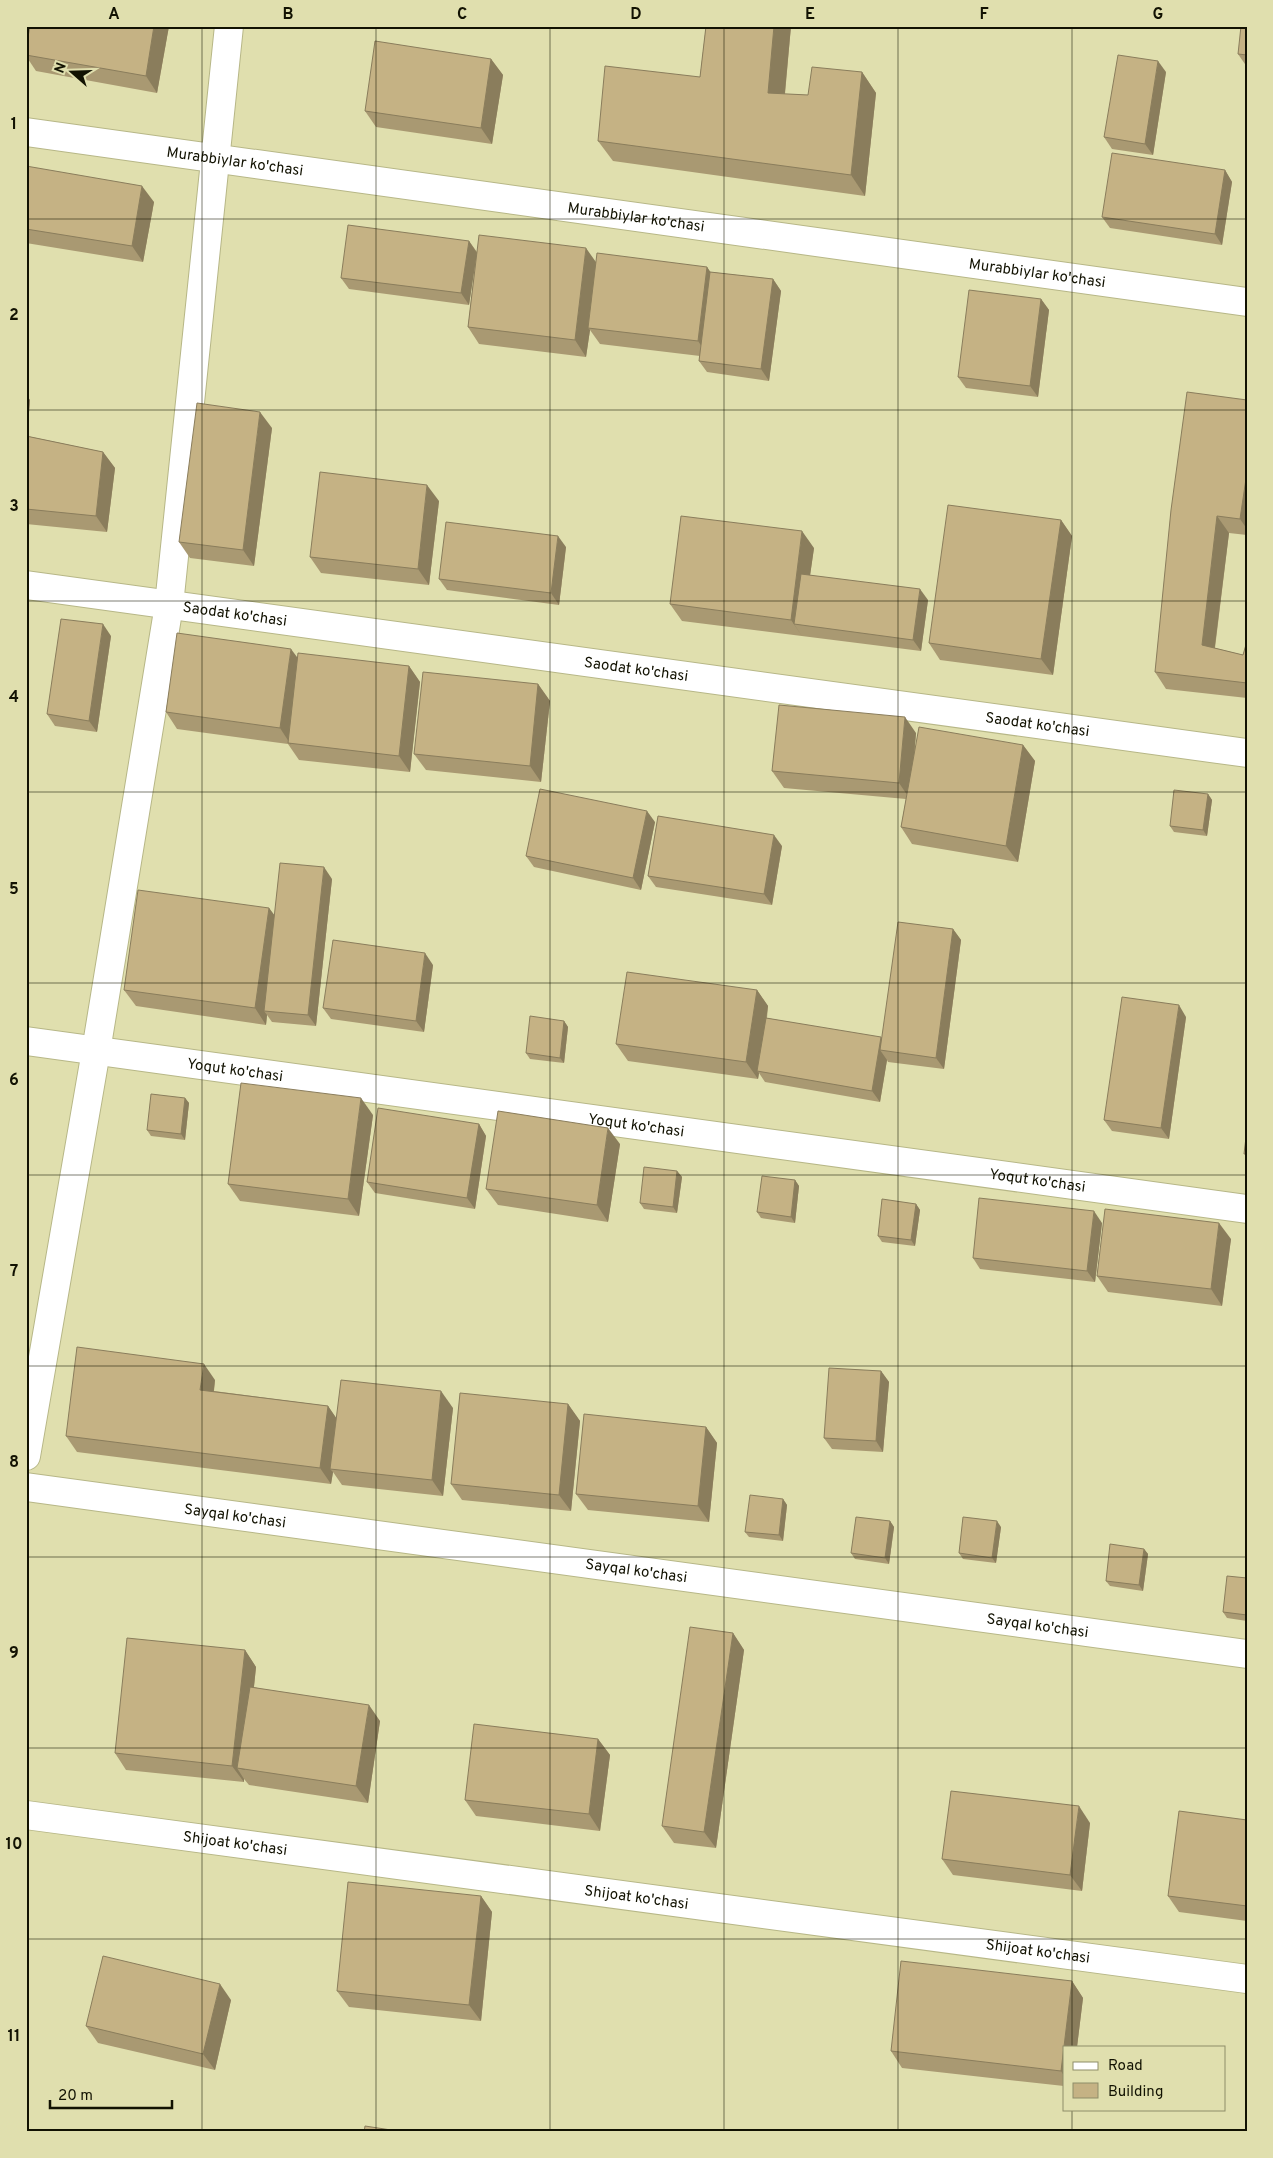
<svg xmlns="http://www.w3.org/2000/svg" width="1273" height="2158" font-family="Overpass,sans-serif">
<rect width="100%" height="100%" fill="#e0dfae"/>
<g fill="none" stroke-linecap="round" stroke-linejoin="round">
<defs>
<g id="minor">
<path id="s1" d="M26,132L1247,302"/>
<path id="s2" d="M26,585L1247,753"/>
<path id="s3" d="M26,1041L1247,1209"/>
<polyline points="26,1456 96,1051 169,605 229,26"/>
<path id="s4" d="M26,1487L1247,1654"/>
<path id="s5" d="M26,1815L1247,1979"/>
</g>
</defs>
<!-- minor casing -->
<use href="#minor" stroke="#b7b787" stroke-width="30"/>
<!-- minor -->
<use href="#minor" stroke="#fff" stroke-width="28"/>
</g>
<!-- wall -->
<g fill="#a99972">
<polygon points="169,26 157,93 36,71 26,56 26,48"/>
<polygon points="706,26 791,26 785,94 808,95 862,72 876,93 865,196 613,161 598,141 700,77"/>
<polygon points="1247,26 1247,67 1238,54"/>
<polygon points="491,59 503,75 492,144 376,127 365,111"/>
<polygon points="1166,72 1153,155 1112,149 1104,137"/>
<polygon points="26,166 154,202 143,262 26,243"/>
<polygon points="1225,170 1232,182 1222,245 1110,228 1102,217"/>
<polygon points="469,241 477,252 596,262 707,267 710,272 773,279 781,291 769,381 707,372 699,361 700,356 600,344 590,330 586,357 479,344 468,327 476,257 469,305 349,289 341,278"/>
<polygon points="1041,299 1049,310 1038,397 966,388 958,377"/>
<polygon points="26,395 30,400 27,436 103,452 115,468 107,532 26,524"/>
<polygon points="1247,400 1247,535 1229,533 1215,648 1243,655 1247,641 1247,698 1166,689 1155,672"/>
<polygon points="272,428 254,566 190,558 179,542"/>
<polygon points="439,501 429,585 321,573 310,557"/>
<polygon points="1061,520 1072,536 1053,675 940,660 929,643"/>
<polygon points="566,547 559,605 447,590 439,579"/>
<polygon points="814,548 810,575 928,600 921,651 682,621 670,604"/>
<polygon points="111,636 97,732 55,726 47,714"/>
<polygon points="298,658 409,666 420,682 410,772 299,760 288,744 177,729 166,712"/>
<polygon points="538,684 550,701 541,782 426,770 414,754"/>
<polygon points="916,733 915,747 1023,745 1035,761 1018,862 912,844 901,827 906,799 784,788 772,771"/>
<polygon points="1208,794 1212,800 1207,836 1174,832 1170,826"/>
<polygon points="655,822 641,890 534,867 526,856"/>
<polygon points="782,846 772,905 656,887 648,876"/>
<polygon points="332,879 316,1026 272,1022 267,1015 266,1025 136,1006 124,990 269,908 274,915"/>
<polygon points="953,929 961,940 944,1069 888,1062 887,1060 880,1102 765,1082 759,1073 758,1079 628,1061 616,1044 757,990 768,1006 767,1018 882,1039"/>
<polygon points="433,965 424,1032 331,1019 323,1008"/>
<polygon points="1186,1017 1169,1139 1112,1131 1104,1120"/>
<polygon points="564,1021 568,1027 564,1063 530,1059 526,1053"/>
<polygon points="185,1098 189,1103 185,1140 151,1136 147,1130"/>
<polygon points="373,1115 359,1216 240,1201 228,1184"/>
<polygon points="479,1124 486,1136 475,1209 375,1193 367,1182"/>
<polygon points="620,1144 608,1222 498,1205 486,1189"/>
<polygon points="677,1171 682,1177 677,1213 644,1209 640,1203"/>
<polygon points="795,1180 799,1186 795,1223 761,1218 757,1212"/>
<polygon points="916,1204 920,1210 915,1246 882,1242 878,1236"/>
<polygon points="1102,1223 1095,1282 980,1269 973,1258"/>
<polygon points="1231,1239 1222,1306 1108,1292 1097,1276"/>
<polygon points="881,1371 889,1382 883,1452 832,1449 824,1438"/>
<polygon points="215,1380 214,1391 328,1406 336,1418 453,1408 443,1496 342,1485 333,1472 331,1484 77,1452 66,1436"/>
<polygon points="568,1404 580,1421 571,1511 462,1500 451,1484"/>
<polygon points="706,1427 717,1443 709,1522 588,1510 576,1494"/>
<polygon points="783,1499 787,1505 783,1541 749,1537 745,1532"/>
<polygon points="890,1521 894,1527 889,1564 855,1559 851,1553"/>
<polygon points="1001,1527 996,1563 963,1559 959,1553"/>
<polygon points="1144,1549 1148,1554 1143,1591 1110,1586 1106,1581"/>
<polygon points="1247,1578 1247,1621 1227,1618 1223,1612"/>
<polygon points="733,1633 744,1650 716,1848 674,1843 662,1826"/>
<polygon points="245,1650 256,1667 254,1687 380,1721 368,1803 249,1785 244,1779 244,1782 126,1770 115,1753"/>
<polygon points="598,1739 610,1755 600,1831 476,1816 465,1800"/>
<polygon points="1247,1820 1247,1921 1179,1912 1168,1896"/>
<polygon points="1090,1823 1082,1891 953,1875 942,1859"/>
<polygon points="481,1896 492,1912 481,2021 349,2007 337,1991"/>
<polygon points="1072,1981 1083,1998 1077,2047 1064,2047 1064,2086 902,2068 891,2051"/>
<polygon points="231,2000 215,2070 98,2043 86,2026"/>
</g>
<!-- shaded-wall -->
<g fill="#8a7d5c">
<polygon points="154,26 169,26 157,93 146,76"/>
<polygon points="774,26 791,26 783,113 768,93"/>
<polygon points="491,59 503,75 492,144 481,128"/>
<polygon points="1158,61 1166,72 1153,155 1145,144"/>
<polygon points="862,72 876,93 865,196 851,175"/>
<polygon points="1225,170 1232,182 1222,245 1215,234"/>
<polygon points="142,186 154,202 143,262 132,246"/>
<polygon points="469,241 477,253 469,305 461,293"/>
<polygon points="586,248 598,265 588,328 590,330 586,357 575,340"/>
<polygon points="707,267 718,283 709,357 698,341"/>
<polygon points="773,279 781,291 769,381 761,369"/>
<polygon points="1041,299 1049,310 1038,397 1030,386"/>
<polygon points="26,395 30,400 26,450"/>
<polygon points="260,412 272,428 254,566 243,550"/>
<polygon points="103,452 115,468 107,532 96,516"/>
<polygon points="1247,472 1247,529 1240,519"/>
<polygon points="427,485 439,501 429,585 418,569"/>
<polygon points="1217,516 1229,533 1213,661 1202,645"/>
<polygon points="1061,520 1072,536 1053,675 1041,659"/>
<polygon points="802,531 814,548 803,625 794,624 802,636 791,620"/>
<polygon points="558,536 566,547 559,605 551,593"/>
<polygon points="920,589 928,600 921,651 913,640"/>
<polygon points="103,624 111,636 97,732 89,721"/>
<polygon points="291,649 303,665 291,745 280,728"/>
<polygon points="409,666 420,682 410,772 399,756"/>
<polygon points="538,684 550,701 541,782 530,766"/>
<polygon points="905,717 916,733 910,799 899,783"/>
<polygon points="1023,745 1035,761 1018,862 1006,846"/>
<polygon points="1208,794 1212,800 1207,836 1203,830"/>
<polygon points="647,811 655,822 641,890 633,878"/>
<polygon points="774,835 782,846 772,905 764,894"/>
<polygon points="324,867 332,879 316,1026 308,1015"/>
<polygon points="269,908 281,924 264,1011 267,1015 266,1025 255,1008"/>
<polygon points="953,929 961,940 944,1069 936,1058"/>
<polygon points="425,953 433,965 424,1032 416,1021"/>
<polygon points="757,990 768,1006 759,1071 757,1071 759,1073 758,1079 746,1062"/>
<polygon points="1179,1005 1186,1017 1169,1139 1161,1128"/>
<polygon points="564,1021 568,1027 564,1063 560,1058"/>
<polygon points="881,1037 889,1049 880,1050 887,1060 880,1102 872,1091"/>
<polygon points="185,1098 189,1103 185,1140 181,1134"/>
<polygon points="361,1098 373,1115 359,1216 348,1199"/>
<polygon points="479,1124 486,1136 475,1209 467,1198"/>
<polygon points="608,1128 620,1144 608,1222 597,1205"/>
<polygon points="677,1171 682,1177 677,1213 673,1207"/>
<polygon points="795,1180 799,1186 795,1223 791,1217"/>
<polygon points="916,1204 920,1210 915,1246 911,1240"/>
<polygon points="1094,1211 1102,1223 1095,1282 1087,1271"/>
<polygon points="1219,1223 1231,1239 1222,1306 1211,1289"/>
<polygon points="204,1364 215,1380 212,1406 200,1390"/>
<polygon points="881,1371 889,1382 883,1452 876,1441"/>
<polygon points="441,1391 453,1408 443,1496 432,1480"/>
<polygon points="568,1404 580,1421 571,1511 559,1495"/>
<polygon points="328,1406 339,1422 330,1469 333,1472 331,1484 320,1468"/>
<polygon points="706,1427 717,1443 709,1522 698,1506"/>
<polygon points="783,1499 787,1505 783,1541 779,1535"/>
<polygon points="890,1521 894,1527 889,1564 885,1558"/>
<polygon points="997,1521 1001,1527 996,1563 992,1558"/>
<polygon points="1144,1549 1148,1554 1143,1591 1139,1585"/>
<polygon points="733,1633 744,1650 716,1848 704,1832"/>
<polygon points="245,1650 256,1667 245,1770 237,1768 244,1779 244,1782 232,1766"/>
<polygon points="369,1705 380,1721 368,1803 356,1786"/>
<polygon points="598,1739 610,1755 600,1831 589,1814"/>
<polygon points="1079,1806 1090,1823 1082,1891 1070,1875"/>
<polygon points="481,1896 492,1912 481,2021 469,2005"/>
<polygon points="1072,1981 1083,1998 1077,2047 1064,2047 1064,2076 1061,2071"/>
<polygon points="220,1984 231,2000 215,2070 203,2054"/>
</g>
<!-- building -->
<g fill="#c5b284" stroke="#8a7d5c">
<polygon points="30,26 154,26 146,76 26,55 26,48"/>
<polygon points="706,26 774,26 768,93 808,95 812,67 862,72 851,175 598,141 605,66 700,77"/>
<polygon points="1241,26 1247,26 1247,55 1238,54"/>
<polygon points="375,41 491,59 481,128 365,111"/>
<polygon points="1118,55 1158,61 1145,144 1104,137"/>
<polygon points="1112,153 1225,170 1215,234 1102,217"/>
<polygon points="26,166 142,186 132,246 26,229"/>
<polygon points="348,225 469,241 461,293 341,278"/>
<polygon points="479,235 586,248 575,340 468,327"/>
<polygon points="597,253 707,267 698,341 588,328"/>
<polygon points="710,272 773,279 761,369 699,361"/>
<polygon points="969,290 1041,299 1030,386 958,377"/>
<polygon points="1187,392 1247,400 1247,472 1240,519 1217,516 1202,645 1243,655 1247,641 1247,683 1155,672 1171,510"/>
<polygon points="197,403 260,412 243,550 179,542"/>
<polygon points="26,436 103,452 96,516 26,509"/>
<polygon points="320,472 427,485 418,569 310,557"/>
<polygon points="948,505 1061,520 1041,659 929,643"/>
<polygon points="681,516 802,531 791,620 670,604"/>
<polygon points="446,522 558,536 551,593 439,579"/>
<polygon points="801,574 920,589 913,640 794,624"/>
<polygon points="61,619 103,624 89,721 47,714"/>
<polygon points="177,633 291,649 280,728 166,712"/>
<polygon points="298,653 409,666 399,756 288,743"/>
<polygon points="423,672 538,684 530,766 414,754"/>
<polygon points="779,705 905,717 899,783 772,771"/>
<polygon points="919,727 1023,745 1006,846 901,827"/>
<polygon points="540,789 647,811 633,878 526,856"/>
<polygon points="1174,790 1208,794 1203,830 1170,826"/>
<polygon points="658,816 774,835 764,894 648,876"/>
<polygon points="280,863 324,867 308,1015 264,1011"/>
<polygon points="138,890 269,908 255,1008 124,990"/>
<polygon points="898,922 953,929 936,1058 880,1050"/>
<polygon points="333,940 425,953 416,1021 323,1008"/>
<polygon points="627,972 757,990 746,1062 616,1044"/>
<polygon points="1122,997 1179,1005 1161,1128 1104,1120"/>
<polygon points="530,1016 564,1021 560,1058 526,1053"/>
<polygon points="766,1018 881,1037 872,1091 757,1071"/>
<polygon points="241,1083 361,1098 348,1199 228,1184"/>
<polygon points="151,1094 185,1098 181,1134 147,1130"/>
<polygon points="378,1108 479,1124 467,1198 367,1182"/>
<polygon points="498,1111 608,1128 597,1205 486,1189"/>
<polygon points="1247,1129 1247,1154 1244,1154"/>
<polygon points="644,1167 677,1171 673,1207 640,1203"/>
<polygon points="762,1176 795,1180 791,1217 757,1212"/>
<polygon points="979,1198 1094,1211 1087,1271 973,1258"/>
<polygon points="882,1199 916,1204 911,1240 878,1236"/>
<polygon points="1105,1209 1219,1223 1211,1289 1097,1276"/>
<polygon points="77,1347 204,1364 200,1390 328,1406 320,1468 66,1436"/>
<polygon points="829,1368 881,1371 876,1441 824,1438"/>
<polygon points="341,1380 441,1391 432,1480 330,1469"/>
<polygon points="460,1393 568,1404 559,1495 451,1484"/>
<polygon points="584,1414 706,1427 698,1506 576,1494"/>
<polygon points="750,1495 783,1499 779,1535 745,1532"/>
<polygon points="856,1517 890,1521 885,1558 851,1553"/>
<polygon points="963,1517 997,1521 992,1558 959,1553"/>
<polygon points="1110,1544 1144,1549 1139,1585 1106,1581"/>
<polygon points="1227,1576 1247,1578 1247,1615 1223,1612"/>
<polygon points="690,1627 733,1633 704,1832 662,1826"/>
<polygon points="127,1638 245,1650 232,1766 115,1753"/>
<polygon points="250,1687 369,1705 356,1786 237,1768"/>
<polygon points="474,1724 598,1739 589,1814 465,1800"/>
<polygon points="951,1791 1079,1806 1070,1875 942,1859"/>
<polygon points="1179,1811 1247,1820 1247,1906 1168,1896"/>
<polygon points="348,1882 481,1896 469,2005 337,1991"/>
<polygon points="103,1956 220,1984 203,2054 86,2026"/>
<polygon points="901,1961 1072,1981 1061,2071 891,2051"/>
<polygon points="365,2126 404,2132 364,2132"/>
</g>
<!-- grid -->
<path fill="none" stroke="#121202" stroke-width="1" stroke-opacity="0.55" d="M202,26V2132M376,26V2132M550,26V2132M724,26V2132M898,26V2132M1072,26V2047M26,219H1247M26,410H1247M26,601H1247M26,792H1247M26,983H1247M26,1175H1247M26,1366H1247M26,1557H1247M26,1748H1247M26,1939H1247M1072,2109V2132"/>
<g text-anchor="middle" stroke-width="5" stroke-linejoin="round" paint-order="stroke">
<!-- street labels -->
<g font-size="15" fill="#121202" stroke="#e0dfae">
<text dy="5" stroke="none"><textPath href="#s1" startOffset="211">Murabbiylar ko'chasi</textPath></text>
<text dy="5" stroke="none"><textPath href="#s1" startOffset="616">Murabbiylar ko'chasi</textPath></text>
<text dy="5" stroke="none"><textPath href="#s1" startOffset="1021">Murabbiylar ko'chasi</textPath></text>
<text dy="5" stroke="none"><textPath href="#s2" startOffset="211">Saodat ko'chasi</textPath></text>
<text dy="5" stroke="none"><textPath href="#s2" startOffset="616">Saodat ko'chasi</textPath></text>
<text dy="5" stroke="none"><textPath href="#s2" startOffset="1021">Saodat ko'chasi</textPath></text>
<text dy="5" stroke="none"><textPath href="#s3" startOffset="211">Yoqut ko'chasi</textPath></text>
<text dy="5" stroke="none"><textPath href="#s3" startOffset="616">Yoqut ko'chasi</textPath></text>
<text dy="5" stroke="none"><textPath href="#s3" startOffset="1021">Yoqut ko'chasi</textPath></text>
<text dy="5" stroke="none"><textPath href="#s4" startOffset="211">Sayqal ko'chasi</textPath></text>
<text dy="5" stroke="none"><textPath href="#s4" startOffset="616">Sayqal ko'chasi</textPath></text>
<text dy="5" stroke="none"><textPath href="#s4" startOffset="1021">Sayqal ko'chasi</textPath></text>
<text dy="5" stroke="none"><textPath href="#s5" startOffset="211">Shijoat ko'chasi</textPath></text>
<text dy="5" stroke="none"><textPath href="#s5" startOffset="616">Shijoat ko'chasi</textPath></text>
<text dy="5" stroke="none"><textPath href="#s5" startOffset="1021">Shijoat ko'chasi</textPath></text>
</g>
</g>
<!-- border -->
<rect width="1273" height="2158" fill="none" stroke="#e0dfae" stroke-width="55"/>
<!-- legend -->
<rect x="1063" y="2046" width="162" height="65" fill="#e0dfae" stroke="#8e8d69"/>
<rect x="1073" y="2062" width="25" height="8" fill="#ffffff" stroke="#8e8d69"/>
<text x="1108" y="2070" font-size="15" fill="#121202">Road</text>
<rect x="1073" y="2083" width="25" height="15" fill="#c5b284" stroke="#8e8d69"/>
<text x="1108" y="2096" font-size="15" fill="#121202">Building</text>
<!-- north arrow -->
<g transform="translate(72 72) rotate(290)" stroke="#e0dfae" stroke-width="4" paint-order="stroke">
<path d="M0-4L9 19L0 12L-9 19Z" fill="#121202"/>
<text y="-8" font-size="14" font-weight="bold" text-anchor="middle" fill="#121202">N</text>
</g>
<!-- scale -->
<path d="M50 2100v8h122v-8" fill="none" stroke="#121202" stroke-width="2.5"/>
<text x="58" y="2100" font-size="15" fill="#121202" stroke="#e0dfae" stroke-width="4" paint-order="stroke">20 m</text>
<rect x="28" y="28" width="1218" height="2102" fill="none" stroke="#121202" stroke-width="2"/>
<g font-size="16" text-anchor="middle" font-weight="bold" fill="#121202">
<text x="114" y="19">A</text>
<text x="288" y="19">B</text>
<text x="462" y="19">C</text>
<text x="636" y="19">D</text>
<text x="810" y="19">E</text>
<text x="984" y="19">F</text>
<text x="1158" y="19">G</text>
<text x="14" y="129">1</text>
<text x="14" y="320">2</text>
<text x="14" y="511">3</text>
<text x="14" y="702">4</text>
<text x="14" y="894">5</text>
<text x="14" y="1085">6</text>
<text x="14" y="1276">7</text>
<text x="14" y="1467">8</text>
<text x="14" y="1658">9</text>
<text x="14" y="1849">10</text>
<text x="14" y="2041">11</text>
</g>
</svg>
